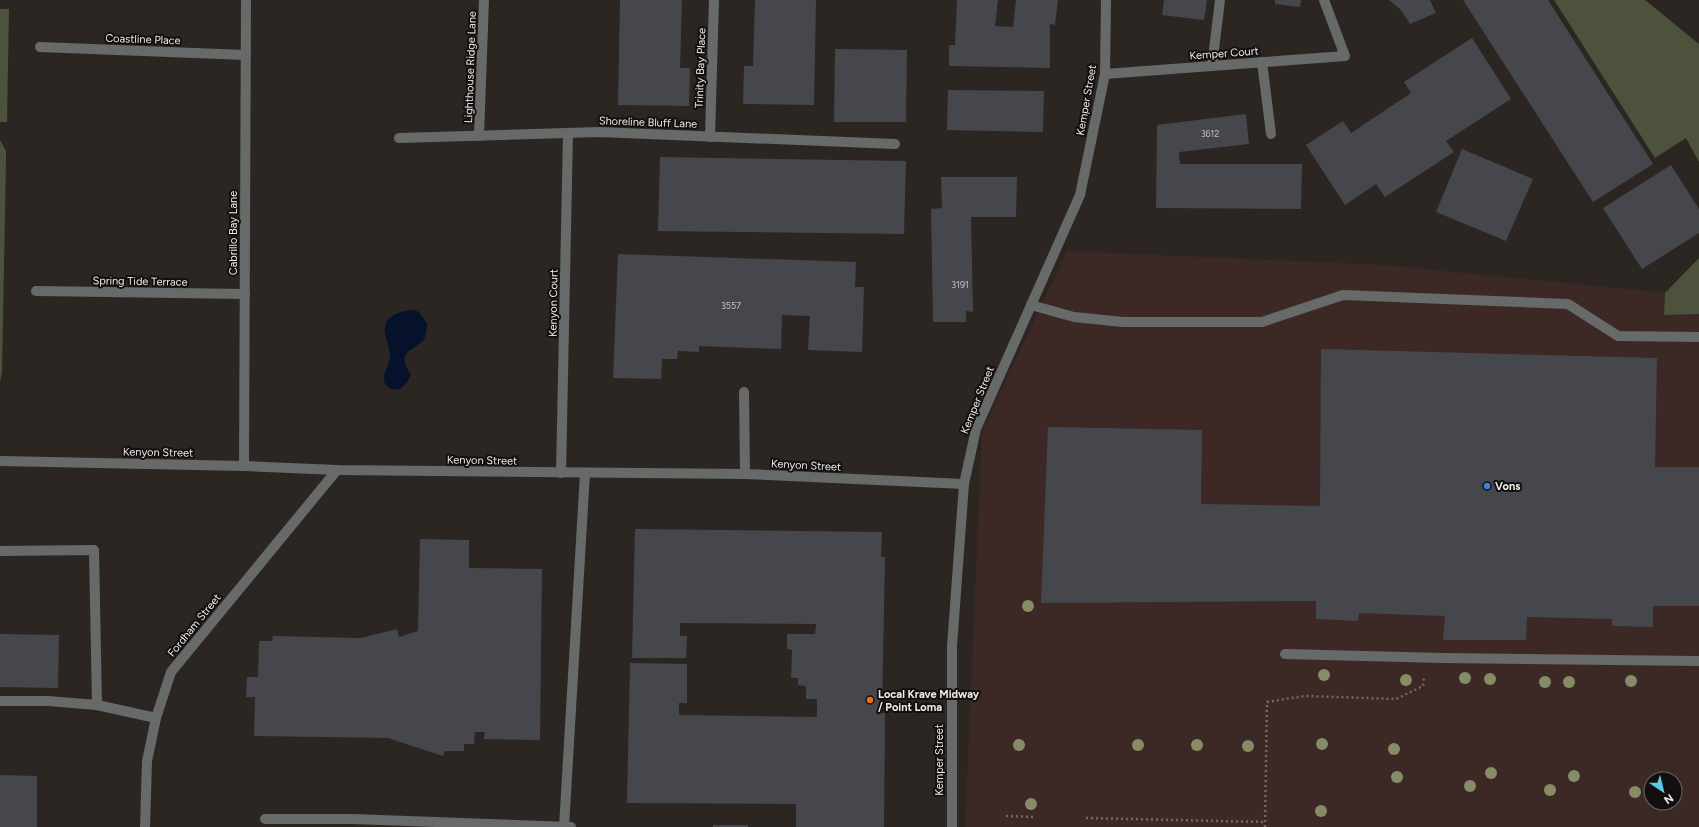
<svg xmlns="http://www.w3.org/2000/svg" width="1699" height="827" font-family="Figtree,sans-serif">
<rect width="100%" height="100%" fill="#2c2622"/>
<!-- commercial -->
<path fill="#3c2926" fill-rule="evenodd" d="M1067,251L1384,265L1665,293L1664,315L1699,314V827H965L982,432ZM1651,779H1675V803H1651Z"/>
<!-- green -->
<g fill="#4c523b">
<polygon points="1554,0 1645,0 1699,44 1699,162 1686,138 1655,158"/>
<polygon points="0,9 9,9 7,122 0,122"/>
<polygon points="0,140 6,151 6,161 2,373 0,382"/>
<polygon points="1699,258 1699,314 1664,315 1665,293"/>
</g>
<!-- water -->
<path fill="#06112c" d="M414,310L419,312L427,324C427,331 426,340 419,344C411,350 401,353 406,366C407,369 409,371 411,374C408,384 396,397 386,385C380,376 389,366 390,358C390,349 387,342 385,334C382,315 400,311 414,310Z"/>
<!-- building -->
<g fill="#46464d">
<polygon points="620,0 682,0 680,68 690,68 689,106 618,105"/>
<polygon points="755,0 816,0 814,105 743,104 744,66 753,66"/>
<polygon points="957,0 998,0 995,26 1013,27 1016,0 1058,0 1055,25 1050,24 1050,68 949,66 949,45 955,45"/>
<polygon points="1164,0 1207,0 1204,20 1162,15"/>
<polygon points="1275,0 1301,0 1300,7 1275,4"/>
<polygon points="1389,0 1430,0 1436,13 1410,24 1401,10"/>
<polygon points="1463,0 1548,0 1653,164 1593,202"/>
<polygon points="1472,38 1511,99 1446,141 1454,152 1385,197 1376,184 1345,205 1306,145 1343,121 1351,133 1411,93 1404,82"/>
<polygon points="835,49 907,50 906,122 834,122"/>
<polygon points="948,90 1044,91 1043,132 947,130"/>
<polygon points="1246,114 1249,144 1179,152 1180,164 1302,164 1301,209 1156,208 1157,125"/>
<polygon points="1462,149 1533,179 1506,241 1436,212"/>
<polygon points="660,157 906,161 904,234 658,231"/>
<polygon points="1671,165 1699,209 1699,233 1642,269 1603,208"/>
<polygon points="941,177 1017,177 1016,217 971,217 973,312 966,311 966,322 933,322 931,209 942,208"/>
<polygon points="618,254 856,262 855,287 864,287 862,352 808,350 810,316 782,315 781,349 699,346 699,352 678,351 677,359 662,359 661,379 613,378"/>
<polygon points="1321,349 1657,358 1655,467 1699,467 1699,606 1653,606 1653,627 1612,626 1612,619 1527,617 1526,640 1443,640 1445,616 1359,613 1358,621 1316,619 1316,601 1041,603 1048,427 1202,430 1201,504 1320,506"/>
<polygon points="635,529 882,532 881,557 885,557 882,713 885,713 884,827 796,827 796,804 627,803 630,663 687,664 687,703 679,703 679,715 817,717 817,699 806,699 806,686 798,685 798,678 791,678 792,650 787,649 787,634 815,634 816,624 680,623 680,636 687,636 686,658 632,658"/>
<polygon points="420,539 469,540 469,568 542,569 540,740 484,739 485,732 475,732 474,744 464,744 464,751 445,751 443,756 388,738 254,736 255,697 246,697 247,677 258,677 259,641 272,641 273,636 361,638 397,629 399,637 418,631"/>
<polygon points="0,634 59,635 58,688 0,687"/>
<polygon points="0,775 37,776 37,827 0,827"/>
<rect x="713" y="825" width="35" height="2"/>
</g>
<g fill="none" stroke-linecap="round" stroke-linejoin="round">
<!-- path -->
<g stroke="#706a67" stroke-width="2.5" stroke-dasharray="2 3" stroke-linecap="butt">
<polyline points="1006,816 1036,817"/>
<polyline points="1086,818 1265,822"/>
<polyline points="1265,827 1267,702 1305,696 1396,699 1423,686 1424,677"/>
</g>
<!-- minor -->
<g stroke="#676a68" stroke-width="10">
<polyline points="40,47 246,55"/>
<polyline points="1262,62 1271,134"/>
<polyline points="1212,66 1220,0"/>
<polyline points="1105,74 1345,56 1324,0"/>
<polyline points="479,136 484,0"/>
<polyline points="710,137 714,0"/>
<polyline points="399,138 599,132 895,144"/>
<polyline points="36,291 245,294"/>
<polyline points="1031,305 1074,317 1123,322 1262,322 1343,295 1568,304 1618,336 1699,337"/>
<polyline points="744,392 745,474"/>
<polyline points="0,461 244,466 337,470 745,474 964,484"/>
<polyline points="244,466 246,0"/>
<polyline points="561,473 568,133"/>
<polyline points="0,551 94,550 97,705"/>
<polyline points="1285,654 1443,658 1699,661"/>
<polyline points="0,701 48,701 97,705 156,718"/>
<polyline points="265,819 353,819 571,827"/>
<polyline points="145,827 147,761 156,718 171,672 337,470"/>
<polyline points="564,827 585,473"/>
<polyline points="952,827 952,646 964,484 976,429 1080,195 1105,74 1106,0"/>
</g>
</g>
<!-- trees -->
<g fill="#858c66">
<circle cx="1028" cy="606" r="6"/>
<circle cx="1324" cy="675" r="6"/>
<circle cx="1465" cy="678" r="6"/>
<circle cx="1490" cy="679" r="6"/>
<circle cx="1406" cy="680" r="6"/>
<circle cx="1631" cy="681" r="6"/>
<circle cx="1545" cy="682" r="6"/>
<circle cx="1569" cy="682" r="6"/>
<circle cx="1322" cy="744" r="6"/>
<circle cx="1019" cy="745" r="6"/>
<circle cx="1138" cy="745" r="6"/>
<circle cx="1197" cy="745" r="6"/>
<circle cx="1248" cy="746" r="6"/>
<circle cx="1394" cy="749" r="6"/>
<circle cx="1491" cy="773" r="6"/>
<circle cx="1574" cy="776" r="6"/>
<circle cx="1397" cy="777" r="6"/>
<circle cx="1470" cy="786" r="6"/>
<circle cx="1550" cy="790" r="6"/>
<circle cx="1635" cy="792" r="6"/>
<circle cx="1031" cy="804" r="6"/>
<circle cx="1321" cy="811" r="6"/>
</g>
<!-- markers -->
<circle fill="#3f7fe0" stroke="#120f0e" stroke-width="1.5" cx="1487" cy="486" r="4"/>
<circle fill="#e8710a" stroke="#120f0e" stroke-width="1.5" cx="870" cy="700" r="4"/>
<g text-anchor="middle" stroke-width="4" stroke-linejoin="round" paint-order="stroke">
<!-- number labels -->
<g font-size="9" fill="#c4c1c0">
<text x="1210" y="137">3612</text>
<text x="960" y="288">3191</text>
<text x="731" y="309">3557</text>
</g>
<!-- street labels -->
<g font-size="11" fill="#eeeae7" stroke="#120f0e">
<text transform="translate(143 39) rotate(2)" y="4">Coastline Place</text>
<text transform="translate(1224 53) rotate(-4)" y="4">Kemper Court</text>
<text transform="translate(470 67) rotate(-88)" y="4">Lighthouse Ridge Lane</text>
<text transform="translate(700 68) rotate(-88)" y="4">Trinity Bay Place</text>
<text transform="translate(1086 100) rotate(-80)" y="4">Kemper Street</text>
<text transform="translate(648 122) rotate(2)" y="4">Shoreline Bluff Lane</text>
<text transform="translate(233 233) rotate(-90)" y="4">Cabrillo Bay Lane</text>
<text transform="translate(140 281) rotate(1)" y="4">Spring Tide Terrace</text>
<text transform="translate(553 303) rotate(-89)" y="4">Kenyon Court</text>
<text transform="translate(977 400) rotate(-68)" y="4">Kemper Street</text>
<text transform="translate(158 452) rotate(1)" y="4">Kenyon Street</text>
<text transform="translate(482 460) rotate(1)" y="4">Kenyon Street</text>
<text transform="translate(806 465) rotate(3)" y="4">Kenyon Street</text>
<text transform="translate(194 625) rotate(-51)" y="4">Fordham Street</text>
<text transform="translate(939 760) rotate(-90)" y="4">Kemper Street</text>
</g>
<!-- poi labels -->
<g font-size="11" font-weight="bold" fill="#eeeae7" stroke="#120f0e" text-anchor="start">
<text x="1495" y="490">Vons</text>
<text x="878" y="698">Local Krave Midway<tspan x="878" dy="13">/ Point Loma</tspan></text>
</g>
</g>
<!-- north arrow -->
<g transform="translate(1663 791) rotate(145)"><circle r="19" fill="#120f0e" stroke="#6a6765"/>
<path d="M0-3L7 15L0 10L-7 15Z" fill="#5ac8e6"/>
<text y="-6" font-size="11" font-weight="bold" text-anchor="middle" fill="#eeeae7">N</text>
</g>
</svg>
